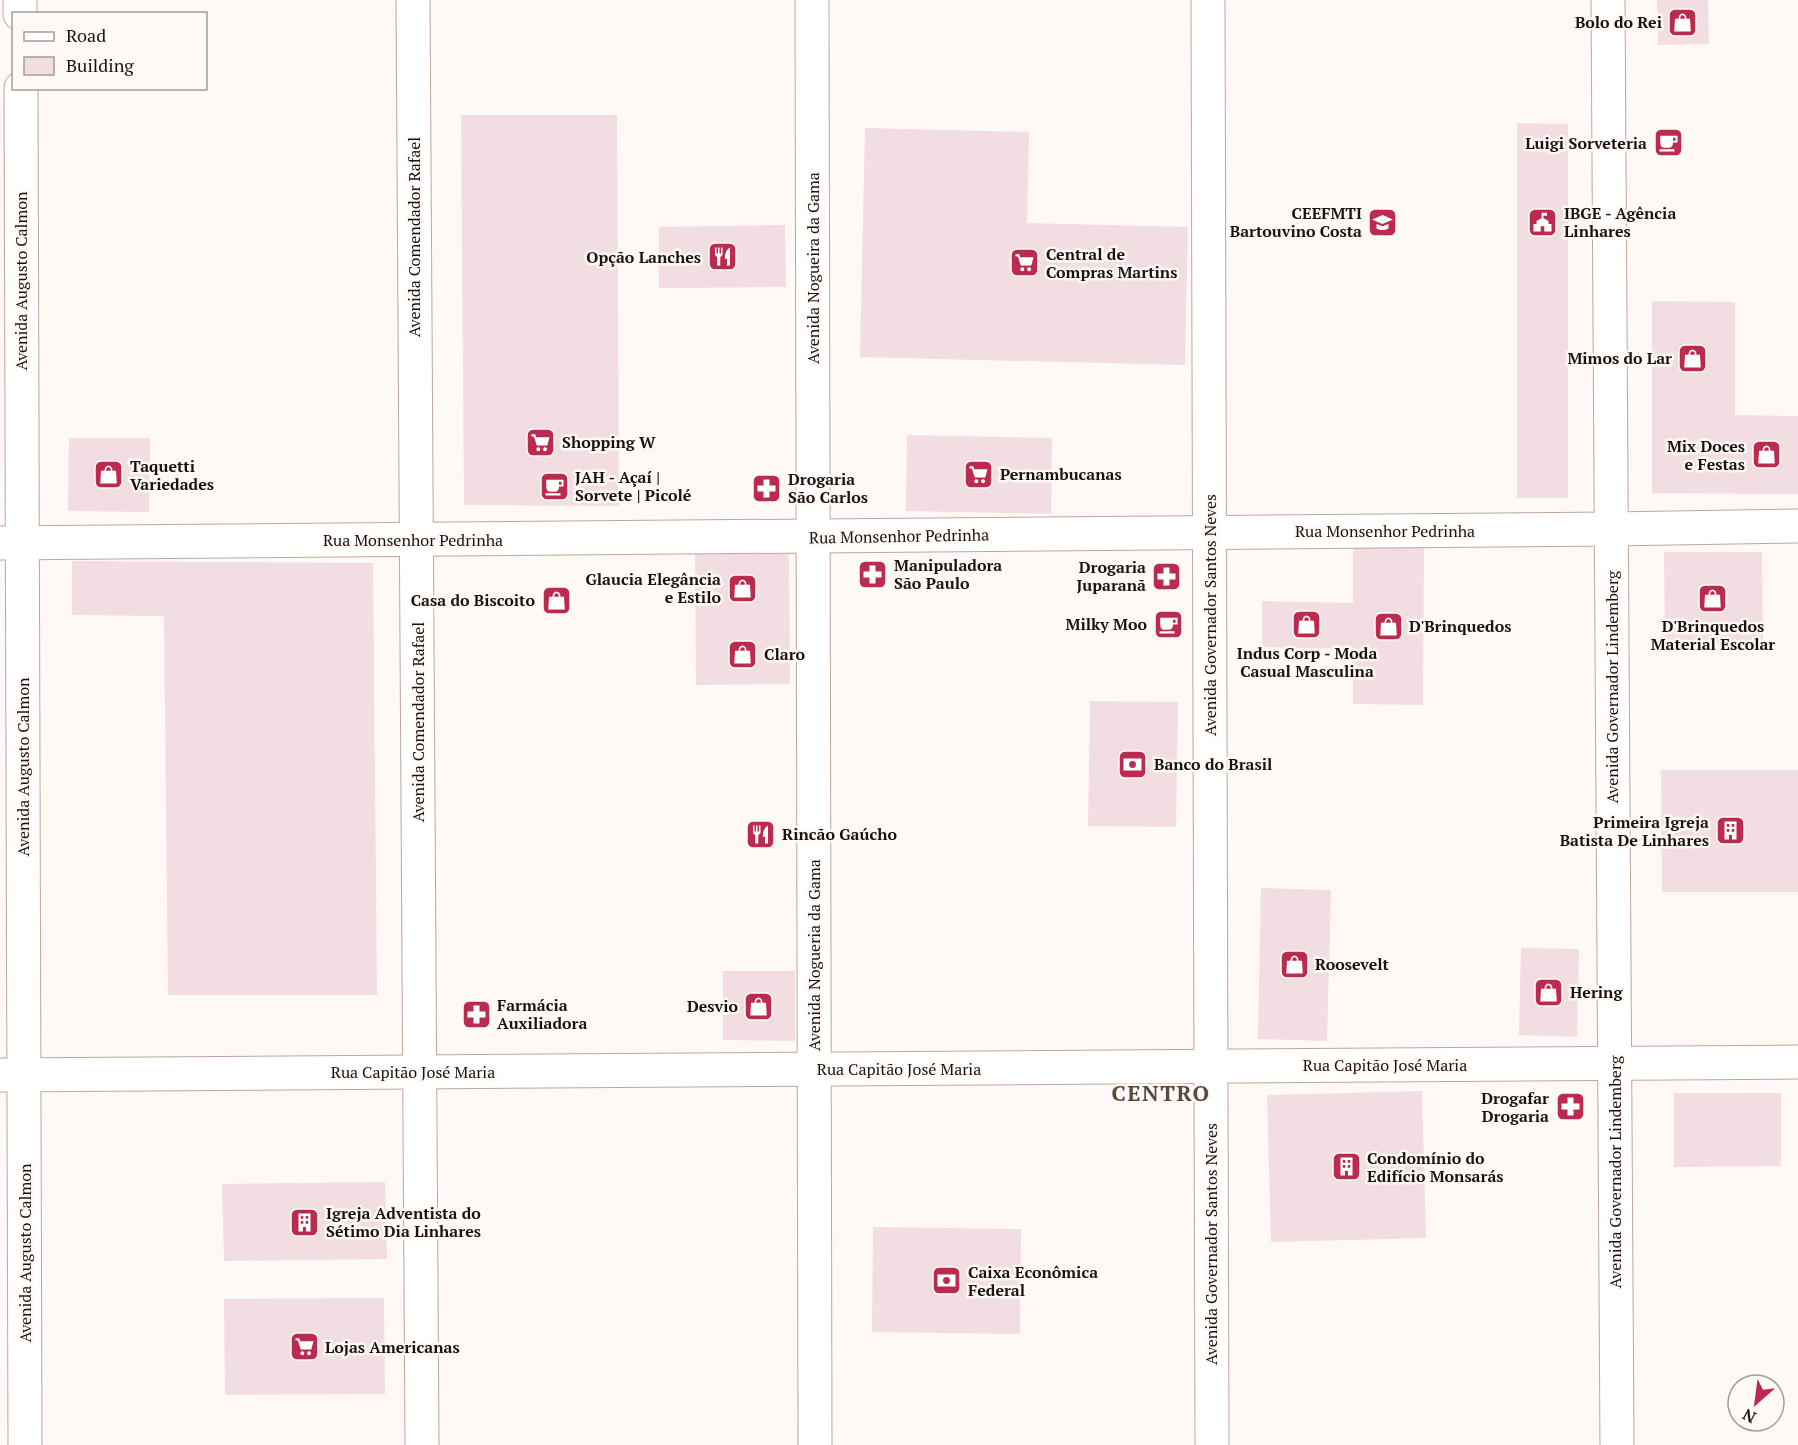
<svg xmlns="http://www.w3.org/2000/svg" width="1798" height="1445" font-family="'PT Serif',serif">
<rect width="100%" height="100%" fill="#fef9f6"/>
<!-- building -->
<g fill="#f2dde3">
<polygon points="1657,0 1708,0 1709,44 1658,45"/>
<polygon points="461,115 617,115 619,506 464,505"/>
<polygon points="1517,123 1568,124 1568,498 1517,498"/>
<polygon points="865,128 1029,132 1027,223 1188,227 1185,365 860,357"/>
<polygon points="785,225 786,287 659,288 659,227"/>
<polygon points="1652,301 1735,302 1735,415 1798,416 1798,494 1652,493"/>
<polygon points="907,435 1052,438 1051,514 906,511"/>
<polygon points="69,438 150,438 149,512 68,511"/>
<polygon points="1353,547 1424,547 1423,705 1353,704 1353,649 1262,647 1262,601 1353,603"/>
<polygon points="1664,552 1762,552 1763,643 1665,644"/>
<polygon points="695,554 789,554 790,684 696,685"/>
<polygon points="72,561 373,563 377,995 168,995 164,616 72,615"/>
<polygon points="1090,701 1178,702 1176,827 1088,826"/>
<polygon points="1661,770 1798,770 1798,892 1662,892"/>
<polygon points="1261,888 1331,890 1327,1041 1258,1039"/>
<polygon points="1521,948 1579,949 1577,1037 1519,1035"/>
<polygon points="723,971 795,971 795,1041 723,1040"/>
<polygon points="1422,1091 1426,1238 1271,1242 1267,1095"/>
<polygon points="1674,1093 1781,1093 1781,1166 1674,1167"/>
<polygon points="385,1182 387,1259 224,1261 222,1184"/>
<polygon points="873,1227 1021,1229 1020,1334 872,1332"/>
<polygon points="384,1298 385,1394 225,1395 224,1299"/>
</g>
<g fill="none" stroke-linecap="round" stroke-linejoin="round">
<defs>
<g id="minor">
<polyline points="20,0 20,14"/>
<polyline points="413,0 422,1445"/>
<polyline points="812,0 815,1445"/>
<polyline points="1208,0 1212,1445"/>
<polyline points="1608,0 1617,1445"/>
<polyline points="21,88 25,1445"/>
</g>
<g id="major">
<polyline points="0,543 1611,529 1798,526"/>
<polyline points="0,1075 1798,1062"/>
</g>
</defs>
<!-- minor casing -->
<use href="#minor" stroke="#bfa799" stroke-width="35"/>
<!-- major casing -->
<use href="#major" stroke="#bfa799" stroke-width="35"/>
<!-- minor -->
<use href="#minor" stroke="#fff" stroke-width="33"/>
<!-- major -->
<use href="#major" stroke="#fff" stroke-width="33"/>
</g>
<!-- icons -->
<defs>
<symbol id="shop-square" viewBox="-11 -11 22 22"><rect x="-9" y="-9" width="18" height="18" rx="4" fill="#bb2a4f" stroke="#fef9f6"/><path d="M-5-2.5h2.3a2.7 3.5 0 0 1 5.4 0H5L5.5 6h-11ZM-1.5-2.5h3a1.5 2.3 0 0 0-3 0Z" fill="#fff"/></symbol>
<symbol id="cafe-square" viewBox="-11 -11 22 22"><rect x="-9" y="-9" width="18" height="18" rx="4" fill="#bb2a4f" stroke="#fef9f6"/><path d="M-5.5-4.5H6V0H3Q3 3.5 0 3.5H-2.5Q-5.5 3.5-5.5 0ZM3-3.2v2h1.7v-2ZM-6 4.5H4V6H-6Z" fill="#fff"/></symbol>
<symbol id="school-square" viewBox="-11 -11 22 22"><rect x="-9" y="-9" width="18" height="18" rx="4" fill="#bb2a4f" stroke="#fef9f6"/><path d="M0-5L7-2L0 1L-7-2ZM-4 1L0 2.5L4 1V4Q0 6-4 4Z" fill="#fff"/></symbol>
<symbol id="civic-square" viewBox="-11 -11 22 22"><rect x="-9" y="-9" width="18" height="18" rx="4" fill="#bb2a4f" stroke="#fef9f6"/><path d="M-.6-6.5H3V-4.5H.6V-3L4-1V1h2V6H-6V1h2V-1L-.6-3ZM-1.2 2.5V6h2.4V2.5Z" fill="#fff"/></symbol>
<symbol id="restaurant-square" viewBox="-11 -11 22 22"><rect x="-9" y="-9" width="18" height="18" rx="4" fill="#bb2a4f" stroke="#fef9f6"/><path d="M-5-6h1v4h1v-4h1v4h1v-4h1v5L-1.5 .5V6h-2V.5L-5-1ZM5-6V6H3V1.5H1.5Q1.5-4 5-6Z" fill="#fff"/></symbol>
<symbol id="supermarket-square" viewBox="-11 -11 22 22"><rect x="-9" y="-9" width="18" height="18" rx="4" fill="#bb2a4f" stroke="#fef9f6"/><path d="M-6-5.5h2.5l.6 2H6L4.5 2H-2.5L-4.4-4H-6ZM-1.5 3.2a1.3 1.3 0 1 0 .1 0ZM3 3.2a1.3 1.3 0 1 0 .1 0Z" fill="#fff"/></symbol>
<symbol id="pharmacy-square" viewBox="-11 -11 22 22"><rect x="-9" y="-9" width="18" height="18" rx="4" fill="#bb2a4f" stroke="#fef9f6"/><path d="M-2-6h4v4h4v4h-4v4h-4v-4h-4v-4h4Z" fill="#fff"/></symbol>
<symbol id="bank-square" viewBox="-11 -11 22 22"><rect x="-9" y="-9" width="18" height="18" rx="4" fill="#bb2a4f" stroke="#fef9f6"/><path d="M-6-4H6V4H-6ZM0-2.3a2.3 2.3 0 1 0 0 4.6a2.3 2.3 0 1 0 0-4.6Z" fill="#fff"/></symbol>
<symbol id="building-square" viewBox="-11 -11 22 22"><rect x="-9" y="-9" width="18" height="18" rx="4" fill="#bb2a4f" stroke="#fef9f6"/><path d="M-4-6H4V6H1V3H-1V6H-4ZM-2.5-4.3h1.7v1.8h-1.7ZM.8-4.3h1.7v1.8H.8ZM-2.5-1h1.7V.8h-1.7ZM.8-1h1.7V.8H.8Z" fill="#fff"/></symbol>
</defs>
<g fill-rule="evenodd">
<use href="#shop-square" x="1666" y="6" width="33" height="33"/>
<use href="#cafe-square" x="1652" y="126" width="33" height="33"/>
<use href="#school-square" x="1366" y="206" width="33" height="33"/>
<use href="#civic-square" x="1526" y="206" width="33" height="33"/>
<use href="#restaurant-square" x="706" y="240" width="33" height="33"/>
<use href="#supermarket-square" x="1008" y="246" width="33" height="33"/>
<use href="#shop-square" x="1676" y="342" width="33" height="33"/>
<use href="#supermarket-square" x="524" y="426" width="33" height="33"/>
<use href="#shop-square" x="1750" y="438" width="33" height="33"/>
<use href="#supermarket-square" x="962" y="458" width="33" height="33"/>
<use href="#shop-square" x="92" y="458" width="33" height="33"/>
<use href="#cafe-square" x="538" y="470" width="33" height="33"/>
<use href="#pharmacy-square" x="750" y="472" width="33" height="33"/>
<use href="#pharmacy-square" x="856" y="558" width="33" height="33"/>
<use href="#pharmacy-square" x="1150" y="560" width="33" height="33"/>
<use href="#shop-square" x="726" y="572" width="33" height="33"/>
<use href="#shop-square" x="1696" y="582" width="33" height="33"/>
<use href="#shop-square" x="540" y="584" width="33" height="33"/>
<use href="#cafe-square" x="1152" y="608" width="33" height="33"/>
<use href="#shop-square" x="1290" y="608" width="33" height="33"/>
<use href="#shop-square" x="1372" y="610" width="33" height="33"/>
<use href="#shop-square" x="726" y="638" width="33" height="33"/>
<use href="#bank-square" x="1116" y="748" width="33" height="33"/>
<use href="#building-square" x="1714" y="814" width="33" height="33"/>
<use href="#restaurant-square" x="744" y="818" width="33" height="33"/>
<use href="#shop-square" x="1278" y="948" width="33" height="33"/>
<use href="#shop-square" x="1532" y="976" width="33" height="33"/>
<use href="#shop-square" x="742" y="990" width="33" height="33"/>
<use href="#pharmacy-square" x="460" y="998" width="33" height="33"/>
<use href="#pharmacy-square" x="1554" y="1090" width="33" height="33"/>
<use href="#building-square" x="1330" y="1150" width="33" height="33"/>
<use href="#building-square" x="288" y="1206" width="33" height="33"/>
<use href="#bank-square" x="930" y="1264" width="33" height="33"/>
<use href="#supermarket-square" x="288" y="1330" width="33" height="33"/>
</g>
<g text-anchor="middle" stroke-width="5" stroke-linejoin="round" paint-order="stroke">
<!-- poi labels -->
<g font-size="16" font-weight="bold" fill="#1b120d" stroke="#fef9f6" text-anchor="start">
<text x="1662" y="28" text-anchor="end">Bolo do Rei</text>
<text x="1647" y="149" text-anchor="end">Luigi Sorveteria</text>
<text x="1362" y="219" text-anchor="end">CEEFMTI<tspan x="1362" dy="18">Bartouvino Costa</tspan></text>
<text x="1564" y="219">IBGE - Agência<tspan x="1564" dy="18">Linhares</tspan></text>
<text x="1046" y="260">Central de<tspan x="1046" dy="18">Compras Martins</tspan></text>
<text x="701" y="263" text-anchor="end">Opção Lanches</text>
<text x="1672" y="364" text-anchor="end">Mimos do Lar</text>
<text x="562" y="448">Shopping W</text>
<text x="1745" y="452" text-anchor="end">Mix Doces<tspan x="1745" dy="18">e Festas</tspan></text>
<text x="130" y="472">Taquetti<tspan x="130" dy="18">Variedades</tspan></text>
<text x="1000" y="480">Pernambucanas</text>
<text x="575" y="483">JAH - Açaí |<tspan x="575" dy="18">Sorvete | Picolé</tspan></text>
<text x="788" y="485">Drogaria<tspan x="788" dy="18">São Carlos</tspan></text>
<text x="894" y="571">Manipuladora<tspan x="894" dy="18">São Paulo</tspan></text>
<text x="1146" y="573" text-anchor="end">Drogaria<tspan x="1146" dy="18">Juparanã</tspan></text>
<text x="721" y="585" text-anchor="end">Glaucia Elegância<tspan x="721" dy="18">e Estilo</tspan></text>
<text x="535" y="606" text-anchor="end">Casa do Biscoito</text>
<text x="1147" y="630" text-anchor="end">Milky Moo</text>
<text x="1409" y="632">D'Brinquedos</text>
<text x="1713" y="632" text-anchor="middle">D'Brinquedos<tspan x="1713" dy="18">Material Escolar</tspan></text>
<text x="1307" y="659" text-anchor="middle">Indus Corp - Moda<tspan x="1307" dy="18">Casual Masculina</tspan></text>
<text x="764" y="660">Claro</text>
<text x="1154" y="770">Banco do Brasil</text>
<text x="1709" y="828" text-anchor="end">Primeira Igreja<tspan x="1709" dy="18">Batista De Linhares</tspan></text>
<text x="782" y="840">Rincão Gaúcho</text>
<text x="1315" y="970">Roosevelt</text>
<text x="1570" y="998">Hering</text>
<text x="497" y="1011">Farmácia<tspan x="497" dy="18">Auxiliadora</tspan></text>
<text x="738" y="1012" text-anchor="end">Desvio</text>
<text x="1549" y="1104" text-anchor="end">Drogafar<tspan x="1549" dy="18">Drogaria</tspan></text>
<text x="1367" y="1164">Condomínio do<tspan x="1367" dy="18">Edifício Monsarás</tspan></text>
<text x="326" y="1219">Igreja Adventista do<tspan x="326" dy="18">Sétimo Dia Linhares</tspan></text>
<text x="968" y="1278">Caixa Econômica<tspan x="968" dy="18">Federal</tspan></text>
<text x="325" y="1353">Lojas Americanas</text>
</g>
<!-- street labels -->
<g font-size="16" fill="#1b120d" stroke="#fef9f6">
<text transform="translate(414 237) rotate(-90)" y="6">Avenida Comendador Rafael</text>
<text transform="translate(813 268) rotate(-90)" y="6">Avenida Nogueira da Gama</text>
<text transform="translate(21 281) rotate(-90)" y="6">Avenida Augusto Calmon</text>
<text x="1385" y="537">Rua Monsenhor Pedrinha</text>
<text transform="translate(899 536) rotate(-1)" y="6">Rua Monsenhor Pedrinha</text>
<text x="413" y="546">Rua Monsenhor Pedrinha</text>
<text transform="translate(1210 615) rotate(-90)" y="6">Avenida Governador Santos Neves</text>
<text transform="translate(1612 687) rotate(-90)" y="6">Avenida Governador Lindemberg</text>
<text transform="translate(418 722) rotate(-90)" y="6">Avenida Comendador Rafael</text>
<text transform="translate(23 767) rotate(-90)" y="6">Avenida Augusto Calmon</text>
<text transform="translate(814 955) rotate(-90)" y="6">Avenida Nogueria da Gama</text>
<text x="1385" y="1071">Rua Capitão José Maria</text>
<text x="899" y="1075">Rua Capitão José Maria</text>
<text x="413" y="1078">Rua Capitão José Maria</text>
<text transform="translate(1615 1172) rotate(-90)" y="6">Avenida Governador Lindemberg</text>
<text transform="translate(1211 1244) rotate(-90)" y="6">Avenida Governador Santos Neves</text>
<text transform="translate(25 1253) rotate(-90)" y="6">Avenida Augusto Calmon</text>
</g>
<!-- district labels -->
<g font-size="22" font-weight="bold" letter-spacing="1.5" fill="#5d483c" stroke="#fef9f6">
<text x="1161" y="1101">CENTRO</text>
</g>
</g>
<!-- legend -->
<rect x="12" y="12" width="195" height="78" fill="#fef9f6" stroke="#a39d99" stroke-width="1.5"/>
<rect x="24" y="32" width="30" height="9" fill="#ffffff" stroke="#a39d99" stroke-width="1.5"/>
<text x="66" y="42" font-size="18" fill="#1b120d">Road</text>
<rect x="24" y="57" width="30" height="18" fill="#f2dde3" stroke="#a39d99" stroke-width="1.5"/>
<text x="66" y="72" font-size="18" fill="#1b120d">Building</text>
<!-- north arrow -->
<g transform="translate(1756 1403) rotate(208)"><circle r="28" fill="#fef9f6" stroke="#a39d99" stroke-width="1.5"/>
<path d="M0-4.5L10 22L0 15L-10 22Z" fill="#bb2a4f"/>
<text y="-9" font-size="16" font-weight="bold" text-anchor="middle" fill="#1b120d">N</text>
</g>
</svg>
